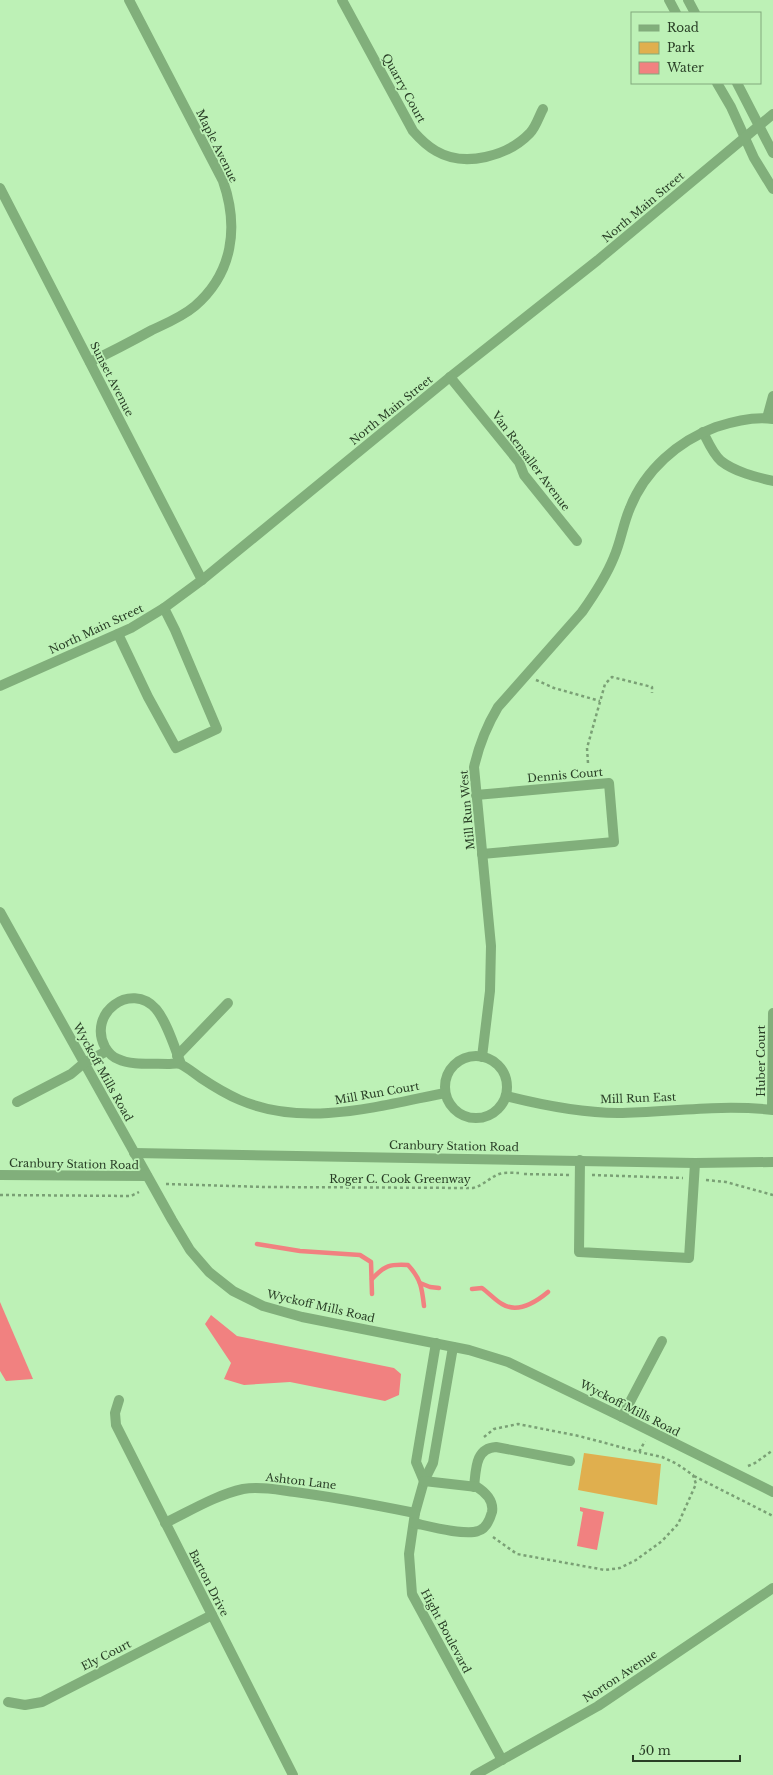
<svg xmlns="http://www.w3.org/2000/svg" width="773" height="1775" font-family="'Libre Baskerville',serif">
<rect width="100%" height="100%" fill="#bdf1b6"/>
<!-- green -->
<polygon fill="#e0af4e" points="584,1453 661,1464 657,1505 578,1490"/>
<!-- water -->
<g fill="#f18180">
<polygon points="0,1302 33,1379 6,1381 0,1371"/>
<polygon points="211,1315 237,1336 394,1368 401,1374 399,1395 385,1401 290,1382 244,1385 224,1379 231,1363 205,1324"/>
<polygon points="580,1507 604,1512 597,1550 577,1546 583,1512 580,1511"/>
</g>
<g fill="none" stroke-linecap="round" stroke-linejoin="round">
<!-- stream -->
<g stroke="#f18180" stroke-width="4.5">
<polyline points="257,1244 300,1251 360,1255 371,1262 372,1294"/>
<path d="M372,1279C385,1265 390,1264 408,1265C421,1279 422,1288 424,1306"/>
<polyline points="420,1283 430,1287 439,1288"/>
<path d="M472,1289L482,1288C489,1293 495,1300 502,1304C518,1314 536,1302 548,1292"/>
</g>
<!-- path -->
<g stroke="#7aa075" stroke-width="2.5" stroke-dasharray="3 3" stroke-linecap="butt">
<polyline points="536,680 554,688 600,701"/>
<polyline points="588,763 587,748 605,684 612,677 652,687 652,693"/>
<polyline points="524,1174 569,1175"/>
<polyline points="592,1175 683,1178"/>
<polyline points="706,1180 726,1182 773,1195"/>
<path d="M166,1184L265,1187L473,1188C484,1185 489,1178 499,1174C505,1172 513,1173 519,1173"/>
<polyline points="0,1195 131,1196 139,1192"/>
<polyline points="484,1437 494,1429 518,1424 579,1436 639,1452 645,1441"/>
<polyline points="748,1466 755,1463 773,1450"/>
<polyline points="694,1476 773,1516"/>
<polyline points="493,1537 517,1554 605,1570 620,1568 636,1560 662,1541 678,1524 696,1484 693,1475 677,1464 662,1457 639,1452"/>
</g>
<!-- minor -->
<g stroke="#81af7b" stroke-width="10">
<path d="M342,0L413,131C420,139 427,146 436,151C465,168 508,156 530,133C536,127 539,116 543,109"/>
<polyline points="669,0 676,13"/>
<polyline points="688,0 695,13"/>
<polyline points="717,83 731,107 754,158 773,189"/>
<polyline points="737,83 773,153"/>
<polyline points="0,188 202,580"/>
<path d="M90,362C111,352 132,341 152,330C167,323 182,317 195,306C233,273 239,227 223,181L129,0"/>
<polyline points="450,377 519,462 524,475 577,541"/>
<polyline points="767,418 773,396"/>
<path d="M703,432C708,442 713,454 721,461C735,472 756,477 773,481"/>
<polyline points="118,634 148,697 176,748 217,729 175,630 164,608"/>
<polyline points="0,686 131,628 164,608 202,580 450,377 598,260 773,114"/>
<polyline points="476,795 609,783 614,842 482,854"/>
<polyline points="0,912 172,1220 190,1250 209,1272 233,1291 263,1306 302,1317 469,1350 508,1362 622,1417 773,1492"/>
<circle cx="476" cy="1087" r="31"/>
<polyline points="177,1056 228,1003"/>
<path d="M482,1057L490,991L491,946L474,767C479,745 486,727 498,707L582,612C594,595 606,577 614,557C621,541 623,524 630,508C645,470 678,441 716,427C734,421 754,416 773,419"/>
<path d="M181,1064C175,1049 167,1022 156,1009C131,981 87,1013 105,1047C108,1052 112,1057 118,1059C132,1066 153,1063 168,1064C172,1064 177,1063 180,1064C187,1067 195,1074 201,1078C213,1086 226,1094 240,1100C305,1128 379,1106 445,1093"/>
<path d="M506,1096C542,1105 580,1113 618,1113C670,1112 721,1104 773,1110"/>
<polyline points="17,1102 71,1074 84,1063 107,1051"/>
<polyline points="772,1109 773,1013"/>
<polyline points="134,1153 695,1163 773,1162"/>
<polyline points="580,1160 579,1252 689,1258 695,1163"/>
<polyline points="0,1175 147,1176"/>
<polyline points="453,1347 433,1463 424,1481 415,1513 409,1554 412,1594 502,1760"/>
<polyline points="119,1400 115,1413 116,1425 293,1775"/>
<polyline points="622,1417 662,1341"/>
<polyline points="424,1481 416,1462 436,1343"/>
<path d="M474,1487C476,1470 475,1448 496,1447L570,1461"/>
<path d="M165,1523C190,1511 216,1495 243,1489C260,1486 278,1490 295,1492C335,1497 375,1505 415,1513"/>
<path d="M414,1523C428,1526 465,1536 478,1531C486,1529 490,1519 492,1512C494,1501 485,1492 477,1487L424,1481"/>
<polyline points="8,1702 25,1705 42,1702 212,1615"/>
<polyline points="475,1775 598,1706 773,1588"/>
</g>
</g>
<g text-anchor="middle" stroke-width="3.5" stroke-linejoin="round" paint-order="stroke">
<!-- street labels -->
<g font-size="11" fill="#293e26" stroke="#bdf1b6">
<text transform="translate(404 88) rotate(61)" y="4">Quarry Court</text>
<text transform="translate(217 146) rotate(64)" y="4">Maple Avenue</text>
<text transform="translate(643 207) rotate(-40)" y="4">North Main Street</text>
<text transform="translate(112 379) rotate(63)" y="4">Sunset Avenue</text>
<text transform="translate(391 410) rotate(-39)" y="4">North Main Street</text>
<text transform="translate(531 461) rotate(53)" y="4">Van Rensaller Avenue</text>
<text transform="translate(96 629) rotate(-25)" y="4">North Main Street</text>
<text transform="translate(565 775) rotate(-5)" y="4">Dennis Court</text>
<text transform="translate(467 810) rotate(-95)" y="4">Mill Run West</text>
<text transform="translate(761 1061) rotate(-90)" y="4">Huber Court</text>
<text transform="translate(103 1072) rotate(61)" y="4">Wyckoff Mills Road</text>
<text transform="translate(377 1093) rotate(-10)" y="4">Mill Run Court</text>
<text transform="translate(638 1098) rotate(-2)" y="4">Mill Run East</text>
<text transform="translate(454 1146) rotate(1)" y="4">Cranbury Station Road</text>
<text transform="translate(74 1164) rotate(1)" y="4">Cranbury Station Road</text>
<text x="400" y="1183">Roger C. Cook Greenway</text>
<text transform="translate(321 1306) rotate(13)" y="4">Wyckoff Mills Road</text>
<text transform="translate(630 1408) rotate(27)" y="4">Wyckoff Mills Road</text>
<text transform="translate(301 1481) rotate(7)" y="4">Ashton Lane</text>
<text transform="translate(209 1583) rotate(63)" y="4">Barton Drive</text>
<text transform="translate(446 1631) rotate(62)" y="4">Hight Boulevard</text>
<text transform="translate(106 1655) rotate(-27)" y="4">Ely Court</text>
<text transform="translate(620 1676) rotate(-33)" y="4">Norton Avenue</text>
</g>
</g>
<!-- legend -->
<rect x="631" y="12" width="130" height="72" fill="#bdf1b6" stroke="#82a97c"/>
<rect x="639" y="25" width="20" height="6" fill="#81af7b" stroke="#82a97c"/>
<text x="667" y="32" font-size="12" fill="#293e26">Road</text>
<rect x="639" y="42" width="20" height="12" fill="#e0af4e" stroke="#82a97c"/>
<text x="667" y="52" font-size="12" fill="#293e26">Park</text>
<rect x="639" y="62" width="20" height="12" fill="#f18180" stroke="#82a97c"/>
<text x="667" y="72" font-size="12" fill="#293e26">Water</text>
<!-- scale -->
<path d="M633 1755v6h107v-6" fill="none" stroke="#293e26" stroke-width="2"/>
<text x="639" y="1755" font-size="12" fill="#293e26" stroke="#bdf1b6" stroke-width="3" paint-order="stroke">50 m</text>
</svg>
